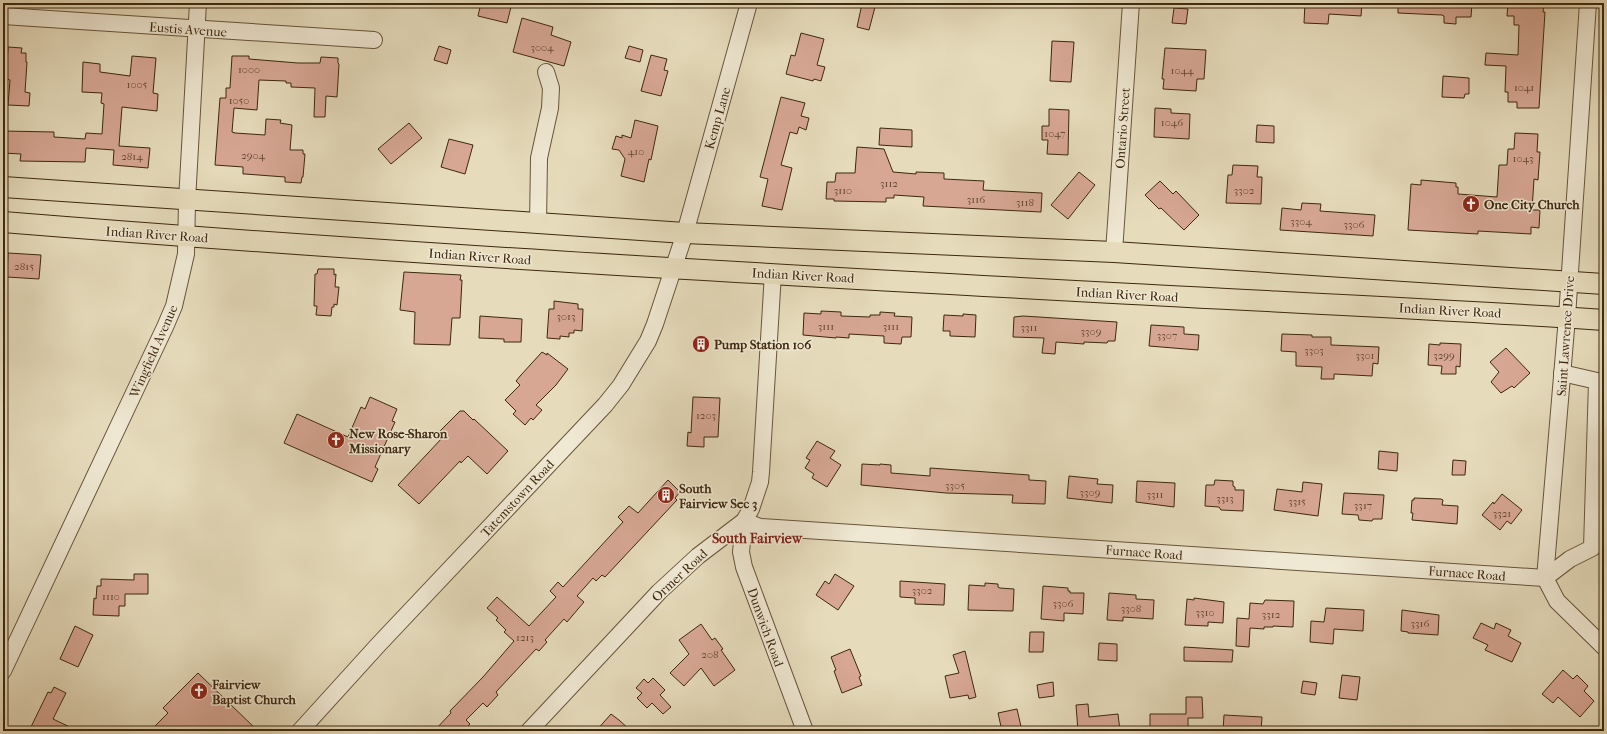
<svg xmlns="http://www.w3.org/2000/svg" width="1607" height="734" font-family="'IM FELL French Canon',serif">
<rect width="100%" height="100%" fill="#e6dcbc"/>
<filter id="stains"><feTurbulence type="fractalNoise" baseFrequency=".005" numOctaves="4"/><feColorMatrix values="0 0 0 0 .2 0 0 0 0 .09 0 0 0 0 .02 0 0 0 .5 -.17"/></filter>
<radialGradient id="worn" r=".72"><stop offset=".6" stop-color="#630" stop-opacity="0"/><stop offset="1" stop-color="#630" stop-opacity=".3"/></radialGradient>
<!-- building -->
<g fill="#d7a794" stroke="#3d280e">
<polygon points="481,3 512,3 507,23 478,16"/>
<polygon points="1305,3 1362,3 1361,16 1329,14 1328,24 1304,23"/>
<polygon points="1398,3 1472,3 1471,17 1456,17 1456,24 1444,23 1444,16 1442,15 1398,13"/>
<polygon points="1508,3 1544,3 1543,12 1545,12 1539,108 1517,108 1517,102 1508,102 1508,92 1505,92 1506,66 1485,65 1486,53 1518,55 1519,25 1514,25 1514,16 1507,16"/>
<polygon points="862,4 875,7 869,30 857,27"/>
<polygon points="1174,8 1188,9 1186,24 1172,23"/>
<polygon points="522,18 553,27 551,35 571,42 564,66 513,52"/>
<polygon points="801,33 824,39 817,65 825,67 821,81 814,79 813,81 786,74 791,55 795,56"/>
<polygon points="1052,41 1074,42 1071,82 1050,81"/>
<polygon points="439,46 451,50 447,64 434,60"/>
<polygon points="629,46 643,50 640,62 625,58"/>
<polygon points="8,47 22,48 21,53 26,53 26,62 27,62 25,92 30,93 29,106 8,105 10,80 6,79"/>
<polygon points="1165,48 1206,50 1204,79 1197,79 1196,91 1163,89 1164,79 1162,79"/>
<polygon points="651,55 667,59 664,70 668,71 661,96 641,91"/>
<polygon points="132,56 156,58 153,93 158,94 157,111 122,107 119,146 150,148 148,168 113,165 114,150 86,148 85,162 20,161 21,154 3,153 3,131 54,132 54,137 85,139 86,133 102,134 104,104 101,103 102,93 82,92 83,62 100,64 100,72 130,76"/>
<polygon points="232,56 249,56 249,59 298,63 320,63 321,57 338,58 338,63 339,64 337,97 326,96 325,117 314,117 315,88 291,87 291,83 286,83 286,81 259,80 257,110 234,108 232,132 235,133 265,135 266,119 281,120 280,123 292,125 290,150 303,150 303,154 305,154 303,177 302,177 301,183 285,182 285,177 245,174 243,174 243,167 215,165 220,98 226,98 226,88 230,88"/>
<polygon points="1443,76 1469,78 1469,94 1465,94 1464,98 1442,97"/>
<polygon points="781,97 805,103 801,116 809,118 806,130 799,127 797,134 790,132 781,165 792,168 782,210 762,206 768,179 760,177"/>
<polygon points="1155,108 1171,109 1171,113 1190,114 1189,139 1154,137"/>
<polygon points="1049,109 1069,110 1068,155 1047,154 1048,140 1042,140 1042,126 1049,126"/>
<polygon points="635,120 658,126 651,160 649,159 644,182 621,176 625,159 619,150 612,149 616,136 622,138 622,135 631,138"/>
<polygon points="409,123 422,138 391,164 378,149"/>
<polygon points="1257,125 1274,126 1274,143 1256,142"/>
<polygon points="880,128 912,130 912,147 879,145"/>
<polygon points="1515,133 1538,134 1537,152 1540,152 1538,180 1534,179 1532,210 1540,210 1539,228 1531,227 1531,234 1478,231 1478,234 1408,230 1411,184 1421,185 1421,180 1456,183 1456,187 1458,187 1458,194 1497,197 1499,165 1507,165 1508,149 1514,149"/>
<polygon points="449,139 473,145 465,174 441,167"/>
<polygon points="857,147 884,149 893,172 916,174 916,172 944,173 944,179 984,181 983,190 1042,193 1041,212 923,206 924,197 894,195 894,198 886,198 886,202 834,201 834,199 826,199 827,182 835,182 836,173 855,173"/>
<polygon points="1233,165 1258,166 1257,177 1262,177 1261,204 1226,203 1228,175 1232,175"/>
<polygon points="1079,172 1095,185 1068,219 1051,205"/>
<polygon points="1160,181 1173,194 1176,191 1199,215 1184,230 1161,208 1159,209 1145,195"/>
<polygon points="1302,203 1321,204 1320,211 1375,215 1373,236 1280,230 1282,208 1301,210"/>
<polygon points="8,253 41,255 39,279 7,277"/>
<polygon points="318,269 334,269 334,275 336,274 335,287 339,287 337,305 334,304 334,307 332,307 331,316 316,315 317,306 314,306 315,274 317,274"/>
<polygon points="404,272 461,275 460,280 462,280 460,318 452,318 450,345 414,344 415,312 400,310"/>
<polygon points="554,301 578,304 578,309 583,309 582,331 574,330 574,333 569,333 569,337 560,336 560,339 547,338 549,309 554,309"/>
<polygon points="821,311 841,312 841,316 870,317 870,315 880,315 880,312 895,313 894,316 912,317 911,337 902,337 901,344 884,343 884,336 849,334 849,338 836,337 836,338 803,335 804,313 821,314"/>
<polygon points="963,314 976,315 975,337 950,336 950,331 943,331 944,315 963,316"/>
<polygon points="480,316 522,319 521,342 504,342 504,339 479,338"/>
<polygon points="1023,316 1117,322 1115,341 1108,341 1107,343 1084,342 1084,344 1056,342 1055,354 1042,353 1044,338 1013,337 1014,317"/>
<polygon points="1151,325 1184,327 1184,334 1199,335 1198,350 1149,346"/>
<polygon points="1282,334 1312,335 1312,337 1331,337 1331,345 1379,347 1378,364 1373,363 1372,376 1334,374 1334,379 1321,379 1322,367 1296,366 1296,352 1281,351"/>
<polygon points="1440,343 1461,344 1460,367 1456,366 1456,374 1441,374 1442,366 1428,365 1429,344 1440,345"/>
<polygon points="1506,348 1530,373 1514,388 1512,386 1501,393 1491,382 1499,372 1490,362"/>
<polygon points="542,352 547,355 547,353 568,369 556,385 536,405 542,410 533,420 531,418 525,425 513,414 516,411 505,400 520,385 516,381 521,375"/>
<polygon points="370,397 397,409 392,421 395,422 375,467 378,469 372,482 284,443 297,414 348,437 361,407 365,409"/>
<polygon points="693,397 720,398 718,437 704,437 704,447 687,446 688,432 691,433"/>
<polygon points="460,411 464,411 473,420 474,419 508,451 487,474 468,456 461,463 460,461 419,504 398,485 443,437 439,432"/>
<polygon points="817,441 835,451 830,458 841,465 827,487 812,478 814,474 805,468 810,460 806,458"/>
<polygon points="1379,451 1398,453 1397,471 1378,469"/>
<polygon points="1453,460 1466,461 1465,475 1452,475"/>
<polygon points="862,464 880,465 880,464 891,465 891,473 930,476 930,468 1029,475 1029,480 1046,481 1045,504 1012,503 1013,495 946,493 861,485"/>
<polygon points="1069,476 1098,479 1097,484 1113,485 1112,503 1067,498"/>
<polygon points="668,480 680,492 675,498 677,500 605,577 602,575 596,581 593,578 577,596 584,602 567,622 564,619 545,640 547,642 539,651 536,649 496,692 498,695 487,707 483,703 466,720 470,724 463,731 434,731 451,713 450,711 483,677 514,641 504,632 506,630 496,620 498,618 487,608 497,597 529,626 556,597 550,591 558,582 563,587 623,522 618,517 629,506 638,513"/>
<polygon points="1215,480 1233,481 1233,486 1235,487 1235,490 1244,490 1243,511 1221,510 1219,507 1205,506 1206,485 1214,485"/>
<polygon points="1137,481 1175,483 1174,507 1136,502"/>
<polygon points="1303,482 1322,484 1318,516 1274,510 1277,489 1302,492"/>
<polygon points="1344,493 1384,495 1382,519 1373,519 1372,521 1359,520 1358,515 1342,514"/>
<polygon points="1502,494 1522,510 1511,524 1507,521 1500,530 1482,515 1493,502 1494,504"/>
<polygon points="1414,498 1441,499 1443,500 1442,505 1458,506 1457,524 1412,520 1413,513 1411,513 1412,500 1414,500"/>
<polygon points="134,574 148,574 148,594 125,594 125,606 119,606 119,616 93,615 94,598 96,599 97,586 101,586 101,579 134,580"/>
<polygon points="835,574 854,586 838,610 816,595 825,581 829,584"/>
<polygon points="900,581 945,584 944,605 915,604 915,598 900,597"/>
<polygon points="985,583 998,584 998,587 1000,588 1014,589 1013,611 968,610 969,585 985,586"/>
<polygon points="1043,586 1068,588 1068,591 1070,591 1070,593 1084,593 1083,614 1064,613 1064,621 1041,619"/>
<polygon points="1109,593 1136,595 1136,599 1154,600 1153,619 1123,617 1123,621 1107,620"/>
<polygon points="1194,598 1224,602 1223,623 1208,622 1208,626 1185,625 1187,599 1194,600"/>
<polygon points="1265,600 1294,601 1293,627 1273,626 1273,627 1264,627 1264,629 1250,628 1249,647 1236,646 1237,618 1249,619 1250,603 1263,604"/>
<polygon points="1326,608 1364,610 1363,631 1334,629 1333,644 1310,642 1311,621 1324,622"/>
<polygon points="1402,610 1439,615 1438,635 1408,633 1408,632 1401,631"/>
<polygon points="1481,623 1494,629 1496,623 1511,630 1508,636 1521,643 1512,662 1485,650 1488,645 1473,638"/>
<polygon points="701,624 712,640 715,638 723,649 721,650 735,670 714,686 701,668 684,686 670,673 689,654 679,640"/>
<polygon points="75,626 93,635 78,667 60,659"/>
<polygon points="1030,632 1044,632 1043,652 1029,652"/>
<polygon points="1099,643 1117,644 1117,661 1098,660"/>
<polygon points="1184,647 1233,650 1232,662 1184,661"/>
<polygon points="850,649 861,676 859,677 862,685 842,693 834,671 836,670 831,657"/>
<polygon points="965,651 976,697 969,699 968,695 950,698 945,676 959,673 953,655"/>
<polygon points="1563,670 1573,679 1577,675 1588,686 1584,691 1594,701 1580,717 1558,697 1553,703 1542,694"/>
<polygon points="198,673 258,731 150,731 168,713 163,708"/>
<polygon points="1342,675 1360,677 1357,700 1339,698"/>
<polygon points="653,678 665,690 660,695 671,707 663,714 652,703 647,708 637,698 642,693 636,688 644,679 648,683"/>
<polygon points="1303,681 1317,683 1315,695 1301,693"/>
<polygon points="1053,682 1054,696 1039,698 1037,685"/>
<polygon points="54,687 66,693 53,719 78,731 29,731 48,692 51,693"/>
<polygon points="1186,697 1202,697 1203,718 1188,718 1188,731 1150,731 1150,714 1186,714"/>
<polygon points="1088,704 1089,717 1118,714 1120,731 1078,731 1076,705"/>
<polygon points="1017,709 1022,731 1002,731 998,713"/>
<polygon points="611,714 619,720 631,731 596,731"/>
<polygon points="1224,715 1262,717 1261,731 1223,731"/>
</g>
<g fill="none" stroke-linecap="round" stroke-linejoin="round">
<defs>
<g id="minor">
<polyline points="1588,3 1567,317 1545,578 1557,601 1604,647"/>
<polyline points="3,16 374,40"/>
<polyline points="538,224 539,158 550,108 551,88 546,72"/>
<polyline points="1114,252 1131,3"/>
<polyline points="3,671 165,327 174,306 186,254 187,201 198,3"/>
<polyline points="300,731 379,644 605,405 621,385 648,341 655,324 685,233 749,3"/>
<polyline points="529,731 659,592 698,556 744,521 751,509 760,482 761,472 773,273"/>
<polyline points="805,731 744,567 741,552 744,521 760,527 1545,578 1570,559 1592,548 1597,381 1562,373"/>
</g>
<g id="major">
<polyline points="3,187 685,233 1114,252 1604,284"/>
<path d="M3,222C373,252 743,273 1113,293C1277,302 1440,309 1604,320"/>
</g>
</defs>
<!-- minor casing -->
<use href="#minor" stroke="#67553a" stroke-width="18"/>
<!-- major casing -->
<use href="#major" stroke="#3d280e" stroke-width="22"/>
<!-- minor -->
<use href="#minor" stroke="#efe8d3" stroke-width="16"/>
<!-- major -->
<use href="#major" stroke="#e6dcbc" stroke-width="20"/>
</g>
<!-- icons -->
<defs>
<symbol id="church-disc" viewBox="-11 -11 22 22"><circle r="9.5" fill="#8f2418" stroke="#efe8d3"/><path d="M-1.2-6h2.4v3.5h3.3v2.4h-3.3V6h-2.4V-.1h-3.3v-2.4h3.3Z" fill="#fff"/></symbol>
<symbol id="building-disc" viewBox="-11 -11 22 22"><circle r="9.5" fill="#8f2418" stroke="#efe8d3"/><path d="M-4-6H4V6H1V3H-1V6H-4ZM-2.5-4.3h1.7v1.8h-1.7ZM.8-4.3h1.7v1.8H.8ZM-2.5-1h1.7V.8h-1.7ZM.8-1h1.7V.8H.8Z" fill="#fff"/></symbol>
</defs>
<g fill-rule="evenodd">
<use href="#church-disc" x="1461" y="194" width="20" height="20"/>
<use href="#building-disc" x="691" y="334" width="20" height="20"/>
<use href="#church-disc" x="326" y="430" width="20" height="20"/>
<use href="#building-disc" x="656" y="485" width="20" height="20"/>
<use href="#church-disc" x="189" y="681" width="20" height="20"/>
</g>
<g text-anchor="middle" stroke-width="3" stroke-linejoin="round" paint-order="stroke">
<!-- number labels -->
<g font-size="11" fill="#644830">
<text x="542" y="51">3004</text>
<text x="249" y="73">1000</text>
<text x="1182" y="74">1044</text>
<text x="137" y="88">1005</text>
<text x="1524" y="91">1041</text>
<text x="239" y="104">1050</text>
<text x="1172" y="126">1046</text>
<text x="1055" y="137">1047</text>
<text x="636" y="155">410</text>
<text x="253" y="159">2904</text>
<text x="132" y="160">2814</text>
<text x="1523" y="162">1043</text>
<text x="889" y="187">3112</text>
<text x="843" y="194">3110</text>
<text x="1244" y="194">3302</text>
<text x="976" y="203">3116</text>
<text x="1025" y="206">3118</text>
<text x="1301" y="225">3304</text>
<text x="1354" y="228">3306</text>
<text x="24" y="270">2815</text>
<text x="566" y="320">3013</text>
<text x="826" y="330">3111</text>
<text x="891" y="330">3111</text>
<text x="1029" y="331">3311</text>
<text x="1091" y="335">3309</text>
<text x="1167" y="339">3307</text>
<text x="1314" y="354">3303</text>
<text x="1365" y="359">3301</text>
<text x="1444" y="359">3299</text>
<text x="706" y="419">1203</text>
<text x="955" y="489">3305</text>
<text x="1090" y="496">3309</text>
<text x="1155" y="498">3311</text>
<text x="1225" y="502">3313</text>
<text x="1297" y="505">3315</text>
<text x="1363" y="509">3317</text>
<text x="1502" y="517">3321</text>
<text x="922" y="594">3302</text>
<text x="111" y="600">1110</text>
<text x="1063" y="607">3306</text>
<text x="1131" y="612">3308</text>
<text x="1205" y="616">3310</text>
<text x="1271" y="618">3312</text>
<text x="1420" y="627">3316</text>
<text x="525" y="641">1213</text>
<text x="710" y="658">208</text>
</g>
<!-- street labels -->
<g font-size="13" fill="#3d280e" stroke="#efe8d3">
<text transform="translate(188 29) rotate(4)" y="5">Eustis Avenue</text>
<text transform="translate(717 118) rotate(-74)" y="5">Kemp Lane</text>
<text transform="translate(1122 128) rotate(-86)" y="5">Ontario Street</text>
<text transform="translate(157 234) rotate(4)" y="5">Indian River Road</text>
<text transform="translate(480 256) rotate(4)" y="5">Indian River Road</text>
<text transform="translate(803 275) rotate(3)" y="5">Indian River Road</text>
<text transform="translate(1127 294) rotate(3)" y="5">Indian River Road</text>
<text transform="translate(1450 310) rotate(3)" y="5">Indian River Road</text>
<text transform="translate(1565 336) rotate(-86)" y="5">Saint Lawrence Drive</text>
<text transform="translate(153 351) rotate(-66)" y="5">Wingfield Avenue</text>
<text transform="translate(517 498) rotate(-47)" y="5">Tatemstown Road</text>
<text transform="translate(1144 552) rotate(4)" y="5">Furnace Road</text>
<text transform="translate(1467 573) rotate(4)" y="5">Furnace Road</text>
<text transform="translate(679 575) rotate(-43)" y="5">Ormer Road</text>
<text transform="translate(766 627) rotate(70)" y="5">Dunwich Road</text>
</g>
<!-- poi labels -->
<g font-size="13" font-weight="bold" fill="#3d280e" stroke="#efe8d3" text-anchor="start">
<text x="1484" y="209">One City Church</text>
<text x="714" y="349">Pump Station 106</text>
<text x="349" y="438">New Rose-Sharon<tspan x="349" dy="15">Missionary</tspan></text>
<text x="679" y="493">South<tspan x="679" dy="15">Fairview Sec 3</tspan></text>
<text x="212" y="689">Fairview<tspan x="212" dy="15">Baptist Church</tspan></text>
</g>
<!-- neighbourhood labels -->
<g font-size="14" font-weight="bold" fill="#7a1f14" stroke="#efe8d3">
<text x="757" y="543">South Fairview</text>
</g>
</g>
<!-- margin -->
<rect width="1607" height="734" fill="none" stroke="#e6dcbc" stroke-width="16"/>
<rect x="4" y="4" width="1599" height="726" fill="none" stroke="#3d280e" stroke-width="2"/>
<rect x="8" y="8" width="1591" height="718" fill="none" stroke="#3d280e"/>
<rect width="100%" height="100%" filter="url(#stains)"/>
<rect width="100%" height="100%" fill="url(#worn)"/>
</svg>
